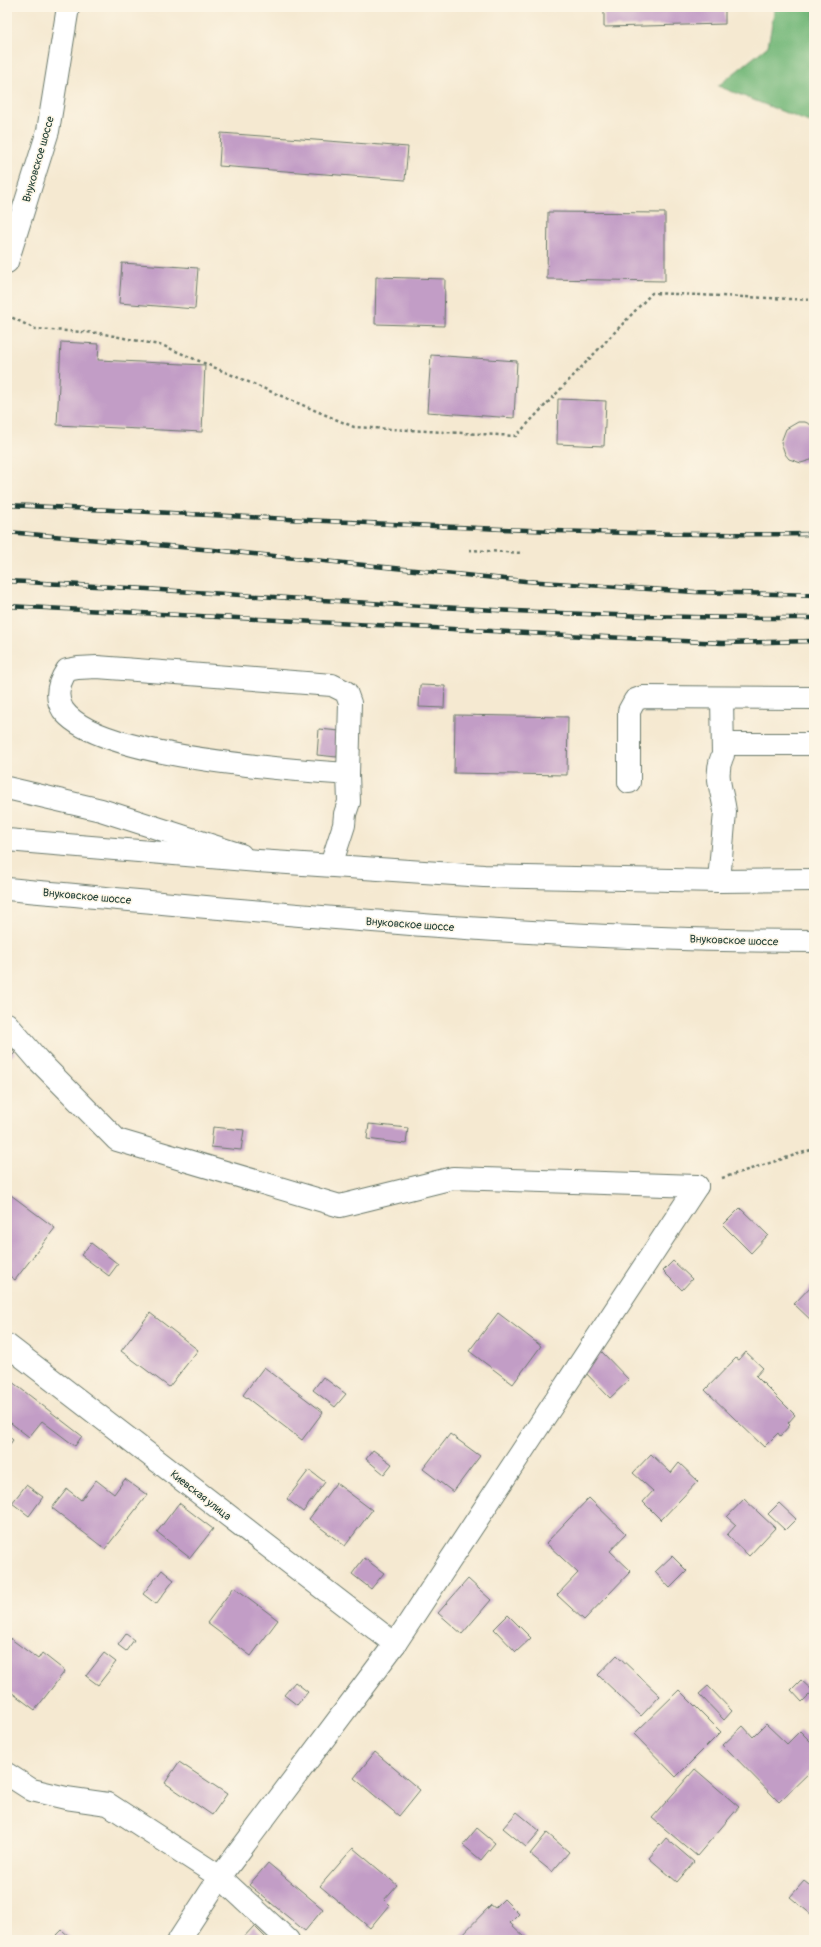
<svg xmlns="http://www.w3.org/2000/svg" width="821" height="1947" font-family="Pangolin,sans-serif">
<rect width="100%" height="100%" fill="#fcf5e5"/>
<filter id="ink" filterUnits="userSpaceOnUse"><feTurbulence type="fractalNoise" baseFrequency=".025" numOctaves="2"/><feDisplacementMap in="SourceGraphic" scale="8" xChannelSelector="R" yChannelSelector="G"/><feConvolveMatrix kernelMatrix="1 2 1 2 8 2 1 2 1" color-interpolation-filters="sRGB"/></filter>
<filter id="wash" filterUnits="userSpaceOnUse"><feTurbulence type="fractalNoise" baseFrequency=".012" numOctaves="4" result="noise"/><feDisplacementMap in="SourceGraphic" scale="16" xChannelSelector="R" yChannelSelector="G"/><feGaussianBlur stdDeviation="0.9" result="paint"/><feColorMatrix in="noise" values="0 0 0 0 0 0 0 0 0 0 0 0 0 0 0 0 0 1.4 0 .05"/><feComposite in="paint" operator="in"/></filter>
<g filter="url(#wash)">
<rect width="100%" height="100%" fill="#f5e9d1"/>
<!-- forest -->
<polygon fill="#77b97c" stroke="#4b7b58" points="775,7 814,7 814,124 718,86 768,46"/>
<g id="blocks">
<!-- building -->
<g fill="#c29dc6">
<polygon points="604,7 725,7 725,24 604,27"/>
<polygon points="221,133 408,147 405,180 219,166"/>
<polygon points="548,212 665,213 665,281 547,279"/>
<polygon points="122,263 198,268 195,309 119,303"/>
<polygon points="376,277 445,279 444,326 375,324"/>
<polygon points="61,342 99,344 98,360 205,365 202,432 57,425"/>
<polygon points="431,355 517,361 514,418 427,412"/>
<polygon points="558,399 606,401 604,446 557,444"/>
<polygon points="798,422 805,422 814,426 814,459 801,463 789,459 785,454 781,442 786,429"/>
<polygon points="420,685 445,686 444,708 419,707"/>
<polygon points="455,715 568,717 567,775 454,773"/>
<polygon points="319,729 339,731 337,757 317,755"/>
<polygon points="7,1043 15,1053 7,1060"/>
<polygon points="369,1124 408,1128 406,1144 367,1139"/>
<polygon points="213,1127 244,1130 241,1150 211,1147"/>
<polygon points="7,1192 55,1228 15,1280 7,1274"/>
<polygon points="740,1208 768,1235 751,1253 723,1225"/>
<polygon points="91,1243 118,1264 109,1276 81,1255"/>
<polygon points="673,1261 692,1279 682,1290 663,1271"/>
<polygon points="814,1283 814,1323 794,1304"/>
<polygon points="150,1313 198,1350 169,1387 121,1351"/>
<polygon points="498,1313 541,1346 513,1384 469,1351"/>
<polygon points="601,1351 629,1380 610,1398 582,1369"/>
<polygon points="746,1352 763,1368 756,1376 795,1415 788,1423 790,1425 780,1436 778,1433 764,1447 705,1390 736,1358 739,1360"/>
<polygon points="264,1367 323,1412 302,1440 243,1395"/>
<polygon points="323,1377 346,1394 335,1407 313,1390"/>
<polygon points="7,1378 82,1436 75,1446 42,1421 29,1437 7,1420"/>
<polygon points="450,1434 480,1456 453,1492 423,1469"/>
<polygon points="7,1435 13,1440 7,1448"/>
<polygon points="373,1450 392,1464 384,1474 366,1459"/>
<polygon points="651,1454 671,1473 679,1463 698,1481 661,1520 643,1502 653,1491 633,1473"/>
<polygon points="309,1470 325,1482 303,1512 287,1499"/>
<polygon points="125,1479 147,1495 105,1549 52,1508 67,1489 81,1500 96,1480 114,1494"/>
<polygon points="336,1483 372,1510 345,1546 309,1519"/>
<polygon points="26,1485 43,1497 29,1516 12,1503"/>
<polygon points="589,1498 626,1534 610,1551 631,1571 584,1620 557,1595 578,1573 546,1543"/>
<polygon points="744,1499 775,1528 749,1556 727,1535 736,1525 727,1517"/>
<polygon points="179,1503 213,1529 190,1558 157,1532"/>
<polygon points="779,1503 796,1519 785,1530 768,1514"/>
<polygon points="672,1556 687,1571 670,1588 655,1572"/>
<polygon points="364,1558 384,1573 371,1589 352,1574"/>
<polygon points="162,1570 174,1580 156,1604 143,1594"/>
<polygon points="468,1579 491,1600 462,1634 438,1613"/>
<polygon points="234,1587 278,1620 251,1656 207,1623"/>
<polygon points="508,1615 531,1638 516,1652 494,1629"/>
<polygon points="126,1634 134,1640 126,1651 118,1645"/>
<polygon points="7,1636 38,1659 42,1653 65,1671 35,1710 7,1689"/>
<polygon points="104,1653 116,1662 98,1685 86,1676"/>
<polygon points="617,1655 660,1696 641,1716 598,1675"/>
<polygon points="801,1680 813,1691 802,1702 791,1690"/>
<polygon points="295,1682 308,1692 297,1705 284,1695"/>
<polygon points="708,1686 732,1711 724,1720 699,1694"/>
<polygon points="679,1690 721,1732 676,1777 634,1734"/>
<polygon points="766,1724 787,1744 800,1731 814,1745 814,1768 779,1802 723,1745 743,1726 753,1737"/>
<polygon points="375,1752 420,1790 399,1816 354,1778"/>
<polygon points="179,1762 227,1794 212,1815 165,1783"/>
<polygon points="695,1769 739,1807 697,1856 652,1818"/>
<polygon points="517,1812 540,1831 526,1847 503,1828"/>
<polygon points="477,1828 495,1843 481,1860 463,1845"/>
<polygon points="547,1833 569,1852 552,1872 530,1854"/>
<polygon points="666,1838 694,1862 677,1882 649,1858"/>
<polygon points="353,1848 397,1885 384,1900 389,1905 370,1928 320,1886"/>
<polygon points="268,1863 323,1909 305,1931 249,1885"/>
<polygon points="804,1881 814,1889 814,1913 812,1915 790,1897"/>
<polygon points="504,1899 519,1914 510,1923 528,1940 457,1940 491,1905 495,1908"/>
<polygon points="254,1926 268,1940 241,1940"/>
<polygon points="62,1930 73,1940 52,1940"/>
</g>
</g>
</g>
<g filter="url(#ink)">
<use href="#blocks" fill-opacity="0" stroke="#6a796b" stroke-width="1"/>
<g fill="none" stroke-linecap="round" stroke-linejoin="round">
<defs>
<g id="minor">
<polyline points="7,262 48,131 68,7"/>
<polyline points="723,744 814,744"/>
<polyline points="629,782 629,711 635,700 643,697 814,698"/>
<polyline points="7,788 101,810 241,855"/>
<path d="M331,865L344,825L345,814L349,802L348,774L350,703L346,692L332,685L97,667L78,668L67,670C59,682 54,696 63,710C96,757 290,770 348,774"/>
<path d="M719,881L725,812C723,792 713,775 723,755L722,698"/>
<polyline points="7,1024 38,1060 117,1140 340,1206 453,1178 697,1186"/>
<polyline points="7,1345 395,1644"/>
<polyline points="7,1774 32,1790 66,1798 108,1804 220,1877 288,1940"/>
<polyline points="179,1940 220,1877 395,1644 697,1186"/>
</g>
<g id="major">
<polyline points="7,840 258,861 484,876 719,881 814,880"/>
<path d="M7,889C275,913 544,941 814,941"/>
</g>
</defs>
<!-- minor casing -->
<use href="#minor" stroke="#6a796b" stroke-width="24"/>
<!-- major casing -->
<use href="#major" stroke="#6a796b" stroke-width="24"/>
<!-- path -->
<g stroke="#6a796b" stroke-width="2.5" stroke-dasharray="3 3" stroke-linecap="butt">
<polyline points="7,315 35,329 99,333 164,346 354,427 516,436 652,293 814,300"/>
<polyline points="469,550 523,553"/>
<polyline points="722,1178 814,1149"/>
</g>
<!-- minor -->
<use href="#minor" stroke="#fff" stroke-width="22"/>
<!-- major -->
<use href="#major" stroke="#fff" stroke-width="22"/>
<defs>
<g id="rail">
<path d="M7,505C276,517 545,537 814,534"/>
<polyline points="7,532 214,550 525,581 695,592 814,595"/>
<path d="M7,581C276,595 545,620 814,618"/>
<polyline points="7,606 722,643 814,641"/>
</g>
</defs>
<!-- rail casing -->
<use href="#rail" stroke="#1f3d34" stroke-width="4.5"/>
<!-- rail -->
<use href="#rail" stroke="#fcf5e5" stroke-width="3" stroke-dasharray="9" stroke-linecap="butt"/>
</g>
</g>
<g text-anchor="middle" stroke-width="3" stroke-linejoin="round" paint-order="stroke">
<!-- street labels -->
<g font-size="11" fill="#1f3d34" stroke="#fcf5e5">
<text transform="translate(38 159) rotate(-74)" y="4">Внуковское шоссе</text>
<text transform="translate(87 896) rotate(5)" y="4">Внуковское шоссе</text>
<text transform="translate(410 924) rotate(4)" y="4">Внуковское шоссе</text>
<text transform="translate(734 940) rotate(2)" y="4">Внуковское шоссе</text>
<text transform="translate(201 1495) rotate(38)" y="4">Киевская улица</text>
</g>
</g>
<!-- margin -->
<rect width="821" height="1947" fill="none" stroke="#fcf5e5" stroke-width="24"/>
</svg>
